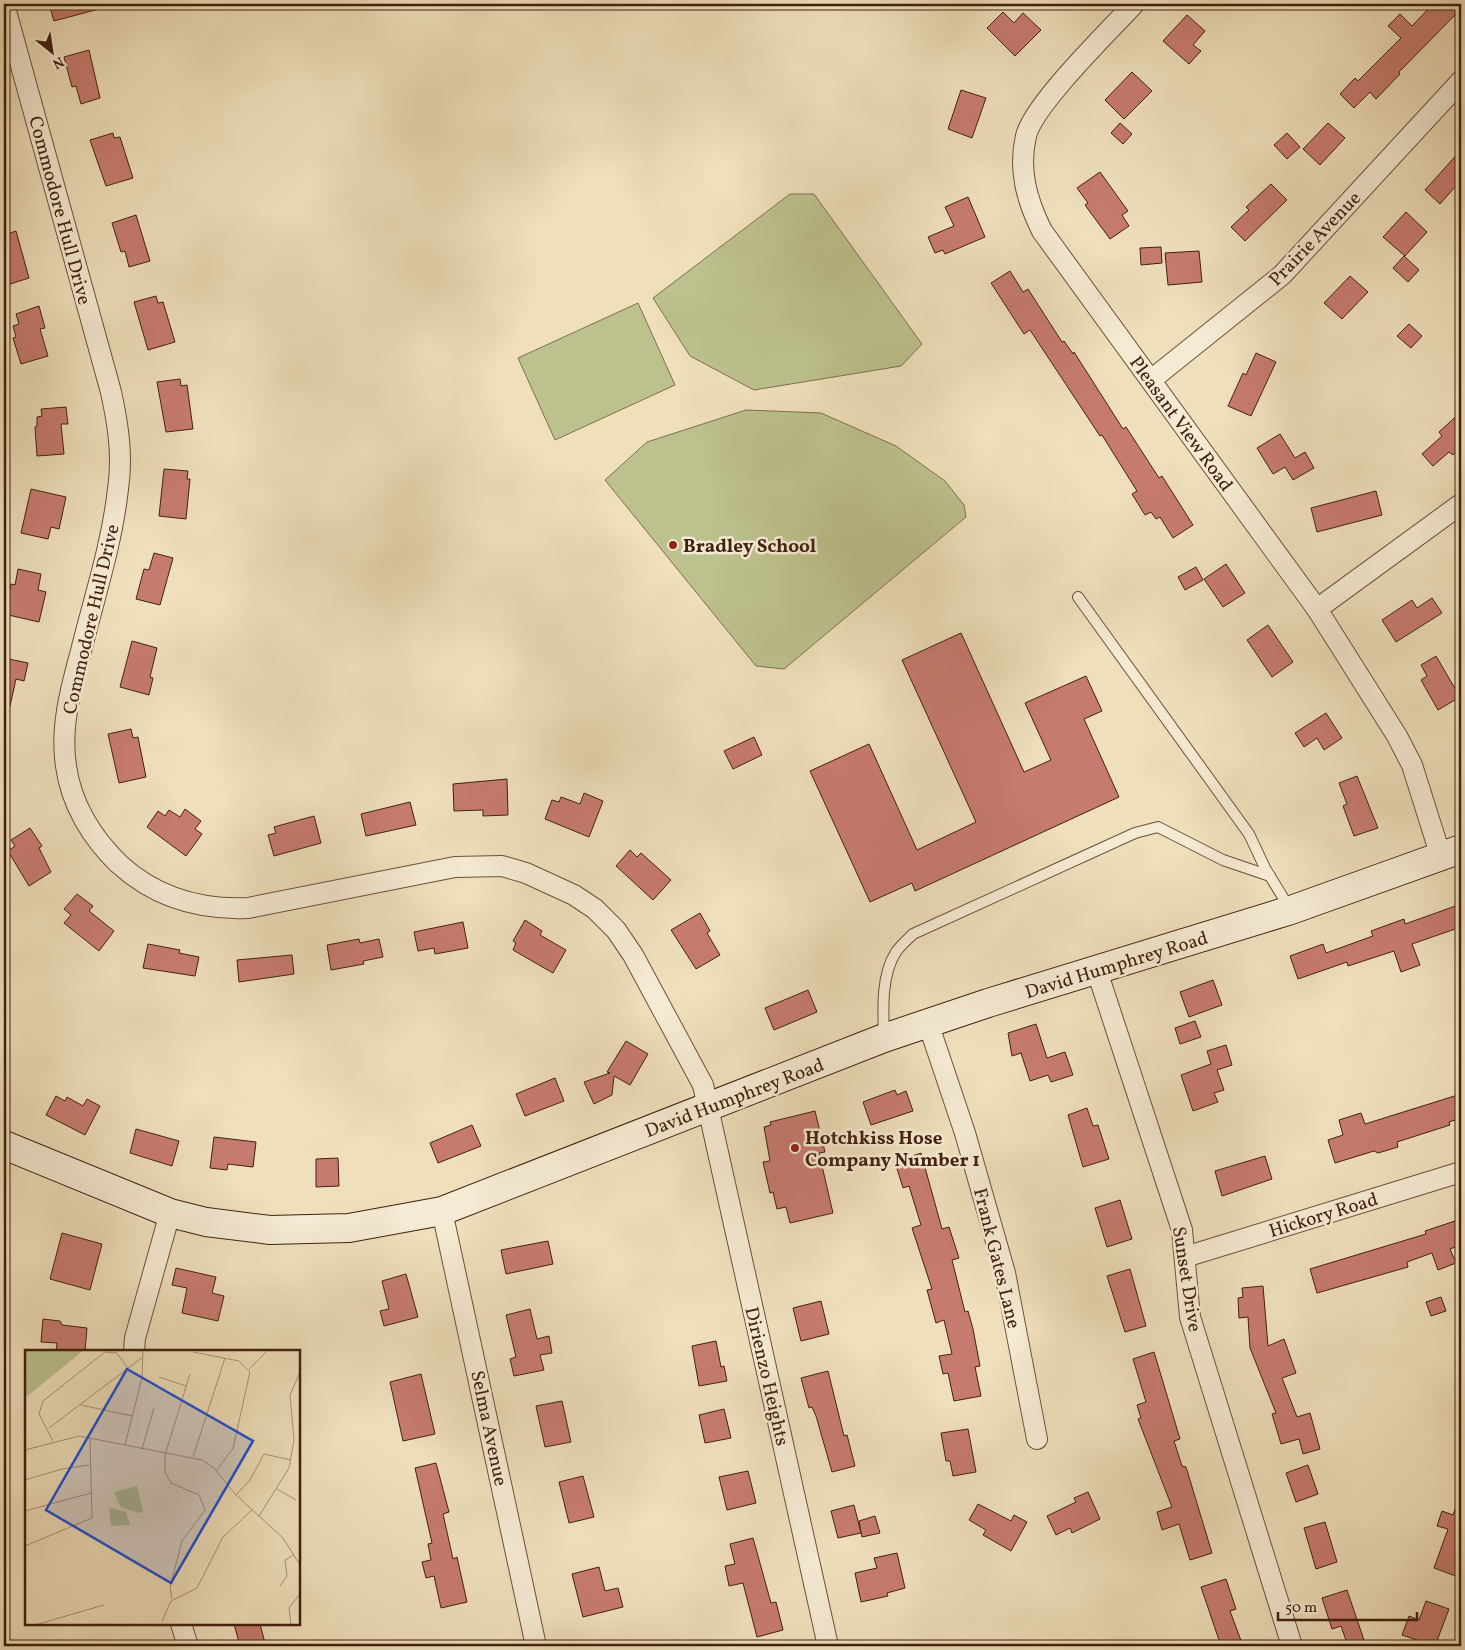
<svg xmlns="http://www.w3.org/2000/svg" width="1465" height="1650" font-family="Vollkorn,serif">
<rect width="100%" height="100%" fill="#efdfbb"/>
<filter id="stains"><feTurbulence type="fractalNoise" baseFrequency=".004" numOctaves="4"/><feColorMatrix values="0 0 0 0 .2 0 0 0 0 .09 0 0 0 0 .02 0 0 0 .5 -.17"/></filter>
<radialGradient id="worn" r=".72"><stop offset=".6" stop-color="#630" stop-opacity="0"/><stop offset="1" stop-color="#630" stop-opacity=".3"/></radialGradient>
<!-- green -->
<g fill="#bcc18d" stroke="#7e704e">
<polygon points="790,194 814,194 922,344 901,366 754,390 690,356 653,298"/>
<polygon points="638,303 675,385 555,440 518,358"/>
<polygon points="746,410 821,413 896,446 945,481 964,505 966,517 784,669 756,666 605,480 647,442"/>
</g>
<!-- building -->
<g fill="#c77b70" stroke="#41200f">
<polygon points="49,4 98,4 99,9 54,21"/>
<polygon points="1433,4 1449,4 1458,12 1399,72 1400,74 1376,99 1370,92 1354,108 1340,94 1355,78 1358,81 1401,38 1388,26 1400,14 1412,26"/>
<polygon points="1003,12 1014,23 1023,13 1041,30 1015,56 987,28"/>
<polygon points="1187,15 1205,31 1193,45 1201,51 1189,64 1163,41"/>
<polygon points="89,50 100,98 81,104 76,86 72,87 64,57"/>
<polygon points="1132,72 1152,91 1124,119 1105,100"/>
<polygon points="961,90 986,98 972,138 948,129"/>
<polygon points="1120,123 1132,134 1123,144 1111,133"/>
<polygon points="1328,123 1345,138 1320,165 1303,149"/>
<polygon points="113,133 114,138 120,137 133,178 106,186 90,140"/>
<polygon points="1287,133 1300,147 1287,159 1274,145"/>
<polygon points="1461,150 1461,193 1455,187 1440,204 1425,190"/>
<polygon points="1100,172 1128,211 1122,215 1129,226 1110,239 1085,205 1088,203 1077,188"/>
<polygon points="1271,184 1287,200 1245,241 1231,227 1249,210 1246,207"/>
<polygon points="968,197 985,237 945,254 943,250 935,253 928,237 954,226 945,207"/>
<polygon points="1406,212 1427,232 1405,256 1383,237"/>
<polygon points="136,215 150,261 129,267 125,251 121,252 112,223"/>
<polygon points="16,231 29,278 4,286 4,235"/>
<polygon points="1161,247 1162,263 1141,265 1140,248"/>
<polygon points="1199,251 1202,282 1168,285 1165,253"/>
<polygon points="1404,256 1419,270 1408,282 1393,268"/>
<polygon points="1010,271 1023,292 1028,289 1062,342 1064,341 1073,354 1074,352 1123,429 1126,427 1159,478 1162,476 1193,525 1173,538 1160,517 1156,519 1151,512 1145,515 1132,494 1137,491 1102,435 1100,436 1030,330 1024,334 991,283"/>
<polygon points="1350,276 1368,292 1342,319 1324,303"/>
<polygon points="156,296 158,303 163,302 175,342 148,350 134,302"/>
<polygon points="39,306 45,328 40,329 48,356 21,364 13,338 16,337 13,326 19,324 16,314"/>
<polygon points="1409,324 1422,336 1411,348 1397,336"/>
<polygon points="1256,353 1276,362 1251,416 1228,406 1243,373 1246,375"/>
<polygon points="180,379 181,386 187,385 193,429 166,432 157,382"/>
<polygon points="66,407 68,424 61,424 64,454 37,456 35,427 37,426 37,417 42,416 41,409"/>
<polygon points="1461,412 1461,447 1453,455 1449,452 1433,466 1422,454 1442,436 1439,432"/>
<polygon points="1280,434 1295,458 1305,452 1314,468 1293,480 1285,467 1273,474 1257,448"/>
<polygon points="164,469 188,471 187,479 190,479 186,519 159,516"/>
<polygon points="31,489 66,497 59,529 51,527 48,539 21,533"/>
<polygon points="1376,491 1382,515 1317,532 1311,508"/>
<polygon points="154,553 173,558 160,605 136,599 144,569 149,570"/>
<polygon points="1226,564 1245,593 1223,607 1204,579"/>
<polygon points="1196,567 1203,580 1185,590 1178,577"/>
<polygon points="18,569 41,574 38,590 46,592 39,622 4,614 11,584 15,585"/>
<polygon points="1432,598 1442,613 1396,642 1382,620 1412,600 1417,608"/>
<polygon points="1268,625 1293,662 1272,677 1247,640"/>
<polygon points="961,633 1024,772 1051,760 1025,703 1086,676 1102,711 1084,719 1119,797 915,891 912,883 870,902 810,771 869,744 917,850 976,822 902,660"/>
<polygon points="132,641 157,648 150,677 153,678 149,695 120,687"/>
<polygon points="1436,656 1460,697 1438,710 1421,680 1427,676 1421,665"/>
<polygon points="4,658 28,663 24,681 16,679 10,706 4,706"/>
<polygon points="1326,713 1342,738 1324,750 1317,738 1304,747 1295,733"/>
<polygon points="131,729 133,738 138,737 146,777 119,783 108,734"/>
<polygon points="754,737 762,755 733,769 724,751"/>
<polygon points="1357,776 1378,828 1354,836 1343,806 1347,804 1339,783"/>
<polygon points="507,779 508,815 483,816 483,810 454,811 453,784"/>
<polygon points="584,793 603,801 589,837 545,819 552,800 559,802 561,797 580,804"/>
<polygon points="410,802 416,825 366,836 361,814"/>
<polygon points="185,809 201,821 195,829 202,834 186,856 147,827 158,811 165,816 169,810 180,817"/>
<polygon points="314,816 321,843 274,856 268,835 276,833 274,827"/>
<polygon points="30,828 42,846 39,848 51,872 29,886 8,851 15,846 11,840"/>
<polygon points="630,850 637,857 641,853 671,880 653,900 616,866"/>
<polygon points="77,894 93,906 89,911 114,931 99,951 64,923 71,915 64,909"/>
<polygon points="1461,904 1461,927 1412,944 1420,965 1401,972 1394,951 1348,966 1347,962 1298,979 1290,956 1323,944 1326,953 1373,936 1371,931 1404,919 1405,924"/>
<polygon points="700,913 710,931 707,933 720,955 696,969 671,930"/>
<polygon points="525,920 542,931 540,935 566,950 553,973 513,950 516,943 513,941"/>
<polygon points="463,922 468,948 435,954 434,948 418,951 414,932"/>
<polygon points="359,939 360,943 379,939 383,957 363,961 364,964 331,970 327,945"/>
<polygon points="148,944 180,950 179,953 199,957 195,976 143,968"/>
<polygon points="292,955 294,974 239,982 237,960"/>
<polygon points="1213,980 1222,1005 1189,1017 1180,992"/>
<polygon points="808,990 817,1012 774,1030 765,1008"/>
<polygon points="1195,1021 1201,1037 1180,1044 1175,1028"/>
<polygon points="1036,1024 1047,1058 1065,1052 1073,1075 1051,1082 1048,1075 1030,1081 1021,1053 1012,1056 1008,1033"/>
<polygon points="626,1041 648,1054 630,1085 614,1076 612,1095 594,1104 584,1082 610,1073 607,1072"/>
<polygon points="1226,1045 1232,1065 1217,1070 1224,1090 1214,1093 1218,1102 1193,1111 1181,1075 1211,1064 1207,1051"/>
<polygon points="555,1078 564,1101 525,1116 516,1094"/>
<polygon points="895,1090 897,1095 906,1091 913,1111 871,1125 863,1102"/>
<polygon points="1461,1094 1461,1118 1449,1122 1450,1125 1397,1142 1398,1147 1378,1153 1374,1151 1335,1163 1328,1140 1343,1135 1339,1120 1361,1113 1365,1124"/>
<polygon points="56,1096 65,1101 67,1097 83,1106 87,1099 100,1106 85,1135 46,1115"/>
<polygon points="1087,1108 1093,1126 1098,1125 1109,1159 1083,1167 1068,1115"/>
<polygon points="815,1111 825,1152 819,1153 833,1213 790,1223 786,1207 777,1209 773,1192 770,1193 763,1162 770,1161 764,1127 771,1125 770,1122"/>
<polygon points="472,1125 481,1146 438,1163 430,1143"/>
<polygon points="136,1129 179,1141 172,1166 130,1153"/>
<polygon points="214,1137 256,1142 253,1167 228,1164 227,1170 210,1168"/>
<polygon points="921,1153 942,1229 949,1227 959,1258 952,1260 965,1312 968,1311 973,1329 980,1366 975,1367 981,1396 954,1401 948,1373 943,1374 939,1356 952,1354 944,1320 936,1323 927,1290 932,1289 912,1228 921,1225 909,1186 903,1188 895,1162"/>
<polygon points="1265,1156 1272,1179 1222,1196 1215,1171"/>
<polygon points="338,1158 339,1186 316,1187 316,1159"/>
<polygon points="1120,1200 1132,1239 1107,1247 1095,1208"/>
<polygon points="1458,1220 1461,1230 1461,1245 1450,1249 1456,1263 1438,1270 1432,1253 1407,1262 1408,1267 1317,1293 1310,1269 1426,1234 1425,1231"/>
<polygon points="62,1233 102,1244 90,1290 50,1279"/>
<polygon points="548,1241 553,1264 506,1274 501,1250"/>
<polygon points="176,1268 216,1277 212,1293 224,1296 218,1321 182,1313 187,1288 172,1285"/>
<polygon points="1130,1269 1146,1326 1125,1332 1107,1276"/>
<polygon points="406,1274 418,1317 384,1326 380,1311 389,1309 382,1281"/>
<polygon points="1263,1286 1268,1346 1284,1339 1296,1373 1282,1378 1297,1417 1310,1413 1320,1449 1303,1454 1299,1439 1281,1444 1272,1414 1276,1413 1250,1348 1248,1317 1239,1318 1238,1298 1243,1297 1242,1288"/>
<polygon points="1441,1297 1446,1311 1431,1316 1426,1302"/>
<polygon points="821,1301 829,1334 801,1341 793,1308"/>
<polygon points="530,1309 537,1339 549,1336 552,1353 540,1355 544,1370 514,1376 510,1359 516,1357 506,1315"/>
<polygon points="43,1319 60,1321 62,1325 87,1328 85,1351 56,1351 57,1343 41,1342"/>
<polygon points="716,1341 721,1367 724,1366 727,1381 699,1386 692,1346"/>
<polygon points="1154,1352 1180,1439 1174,1441 1182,1466 1186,1467 1212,1553 1190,1560 1179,1524 1162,1530 1157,1512 1172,1507 1138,1419 1141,1418 1137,1405 1146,1402 1133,1359"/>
<polygon points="828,1371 844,1436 847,1435 855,1466 832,1472 816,1416 812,1407 809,1408 801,1378"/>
<polygon points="421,1374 435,1434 403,1441 390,1382"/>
<polygon points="562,1401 571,1442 545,1447 536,1406"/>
<polygon points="724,1409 731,1438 705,1443 699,1415"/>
<polygon points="968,1429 976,1472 953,1476 950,1461 946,1461 941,1433"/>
<polygon points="436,1463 449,1512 443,1514 453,1559 457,1557 467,1602 441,1608 434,1576 426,1578 422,1562 431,1560 428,1544 432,1543 415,1468"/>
<polygon points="1308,1465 1318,1494 1296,1502 1286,1473"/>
<polygon points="748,1471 756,1503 727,1510 719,1477"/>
<polygon points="583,1476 594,1517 569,1523 559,1482"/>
<polygon points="1088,1492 1100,1519 1072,1533 1070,1528 1056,1535 1047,1516 1076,1502 1074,1498"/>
<polygon points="1459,1498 1461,1498 1461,1578 1434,1568 1448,1529 1437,1526 1442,1511 1453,1515"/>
<polygon points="978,1504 1011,1521 1014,1515 1027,1522 1011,1551 983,1535 986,1530 969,1520"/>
<polygon points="854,1505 861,1533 838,1538 831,1511"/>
<polygon points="875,1516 880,1533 862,1537 859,1521"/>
<polygon points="1325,1522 1337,1562 1316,1569 1304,1528"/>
<polygon points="753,1538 771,1603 776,1602 783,1630 757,1637 743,1583 729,1586 725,1566 735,1564 730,1544"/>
<polygon points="897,1553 905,1588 887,1593 888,1596 861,1602 855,1573 877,1568 874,1558"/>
<polygon points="599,1567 605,1591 618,1588 623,1607 583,1617 572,1574"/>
<polygon points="1226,1579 1236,1609 1230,1611 1243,1646 1221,1646 1201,1587"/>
<polygon points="1347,1590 1366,1646 1348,1646 1341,1626 1332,1629 1322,1598"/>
<polygon points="1426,1601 1449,1609 1435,1646 1402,1635 1409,1616 1419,1620"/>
<polygon points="234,1624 260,1624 265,1643 240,1646"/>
</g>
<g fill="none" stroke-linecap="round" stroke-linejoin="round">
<defs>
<g id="lane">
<polyline points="1078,597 1249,834 1265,868 1290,909"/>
<path d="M884,1036C883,1010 881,975 896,952C900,946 907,940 913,934L1135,833L1158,827L1223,860L1270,876"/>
</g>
<g id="street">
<path d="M4,4L111,392C118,424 123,456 118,489C112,544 94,598 81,651C71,688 60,727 66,766C71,804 92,838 119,864C155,897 200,910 248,908L455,867L502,866L526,873L574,895L595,909L616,930L633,955L703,1085L828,1646"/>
<path d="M1134,4C1110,30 1033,105 1026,136C1018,170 1027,201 1042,231L1317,609L1397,736L1412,765L1441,857"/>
<polyline points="1151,380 1282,275 1461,81"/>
<polyline points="1317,609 1461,504"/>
<polyline points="1097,971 1182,1230 1190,1317 1292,1646"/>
<polyline points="928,1023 965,1133 1005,1273 1037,1439"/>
<polyline points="442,1211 536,1646"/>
<polyline points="1185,1257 1461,1172"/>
<polyline points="134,1351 135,1338 170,1213"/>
<polyline points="181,1624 188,1646"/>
</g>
<polyline id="secondary" points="4,1145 170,1213 206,1222 270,1230 349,1228 442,1211 884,1038 988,1003 1291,910 1461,849"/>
</defs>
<!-- lane casing -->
<use href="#lane" stroke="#6c503a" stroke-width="12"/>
<!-- street casing -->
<use href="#street" stroke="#6c503a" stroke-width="22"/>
<!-- secondary casing -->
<use href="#secondary" stroke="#41200f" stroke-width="30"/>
<!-- lane -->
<use href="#lane" stroke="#f5ead3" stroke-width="10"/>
<!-- street -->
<use href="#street" stroke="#f5ead3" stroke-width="20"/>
<!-- secondary -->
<use href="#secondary" stroke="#f5ead3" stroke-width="28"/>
</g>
<!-- markers -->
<g fill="#8f2418" stroke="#f5ead3" stroke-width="2">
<circle cx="673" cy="545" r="5"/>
<circle cx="795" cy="1148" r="5"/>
</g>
<g text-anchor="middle" stroke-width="5" stroke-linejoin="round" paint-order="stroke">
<!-- street labels -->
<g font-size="19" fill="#41200f" stroke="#f5ead3">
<text transform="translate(61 210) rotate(75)" y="7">Commodore Hull Drive</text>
<text transform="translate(1314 238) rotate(-46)" y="7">Prairie Avenue</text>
<text transform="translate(1182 423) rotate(54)" y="7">Pleasant View Road</text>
<text transform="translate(90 619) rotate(-77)" y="7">Commodore Hull Drive</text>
<text transform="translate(1116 964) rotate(-17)" y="7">David Humphrey Road</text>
<text transform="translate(734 1097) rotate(-21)" y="7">David Humphrey Road</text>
<text transform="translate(1323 1214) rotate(-17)" y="7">Hickory Road</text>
<text transform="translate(998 1258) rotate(76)" y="7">Frank Gates Lane</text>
<text transform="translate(1188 1279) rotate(81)" y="7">Sunset Drive</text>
<text transform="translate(768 1376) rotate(77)" y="7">Dirienzo Heights</text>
<text transform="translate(490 1428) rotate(78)" y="7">Selma Avenue</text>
</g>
<!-- poi labels -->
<g font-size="19" font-weight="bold" fill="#41200f" stroke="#f5ead3" text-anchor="start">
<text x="683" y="552">Bradley School</text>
<text x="805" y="1144">Hotchkiss Hose<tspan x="805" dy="22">Company Number 1</tspan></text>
</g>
</g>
<!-- overview -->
<g transform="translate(25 1350)">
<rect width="275" height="275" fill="#efdfbb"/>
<path d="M0,0H59L0,48ZM112,136L118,161L113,163L96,157L89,142ZM84,157L101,162L105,175L86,176Z" fill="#bcc18d"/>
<path fill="none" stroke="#a99376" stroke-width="1" d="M168,2L214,11L225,22L208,98L192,120M224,19L243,0M134,27L161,36M56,55L107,66M24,78L118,7M28,91L14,64L18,51L80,2L92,3L102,17M100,95L117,28L118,0M117,99L129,58M0,100L54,86L177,110L189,118L211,145L258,188L275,215M168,107L200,8M0,130L37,119L64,115M252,139L271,150M211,145L225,130L239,104L266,110M0,161L66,143M234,166L264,118L269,90L265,45L275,22M0,196L67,168L65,88M255,236L262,226L260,210L269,205M147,249L145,237L157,191L180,160L174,145L146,133L140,122V105L165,24M137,271L146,251L172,238L198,187L227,160M10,275L79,255M266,275L264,258L275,244"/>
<path fill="#1d4ed8" fill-opacity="0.15" stroke="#1d4ed8" stroke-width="2.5" d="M102,19L228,91L146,233L21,160Z"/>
<rect width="275" height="275" fill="none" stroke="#41200f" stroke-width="2.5"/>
</g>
<!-- margin -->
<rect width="1465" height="1650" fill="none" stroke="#efdfbb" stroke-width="20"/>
<rect x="5" y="5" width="1455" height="1640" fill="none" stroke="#41200f" stroke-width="2.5"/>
<rect x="10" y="10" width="1445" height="1630" fill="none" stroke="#41200f"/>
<!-- north arrow -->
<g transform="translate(52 52) rotate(150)" stroke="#f5ead3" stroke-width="4" paint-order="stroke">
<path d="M0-4L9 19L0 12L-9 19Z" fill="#41200f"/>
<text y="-8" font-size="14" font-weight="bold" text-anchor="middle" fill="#41200f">N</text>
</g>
<!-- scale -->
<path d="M1278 1612v8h139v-8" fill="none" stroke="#41200f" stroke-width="2.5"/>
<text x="1285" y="1612" font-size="15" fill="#41200f" stroke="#f5ead3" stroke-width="4" paint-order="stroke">50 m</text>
<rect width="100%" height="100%" filter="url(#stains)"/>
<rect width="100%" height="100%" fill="url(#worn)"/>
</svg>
